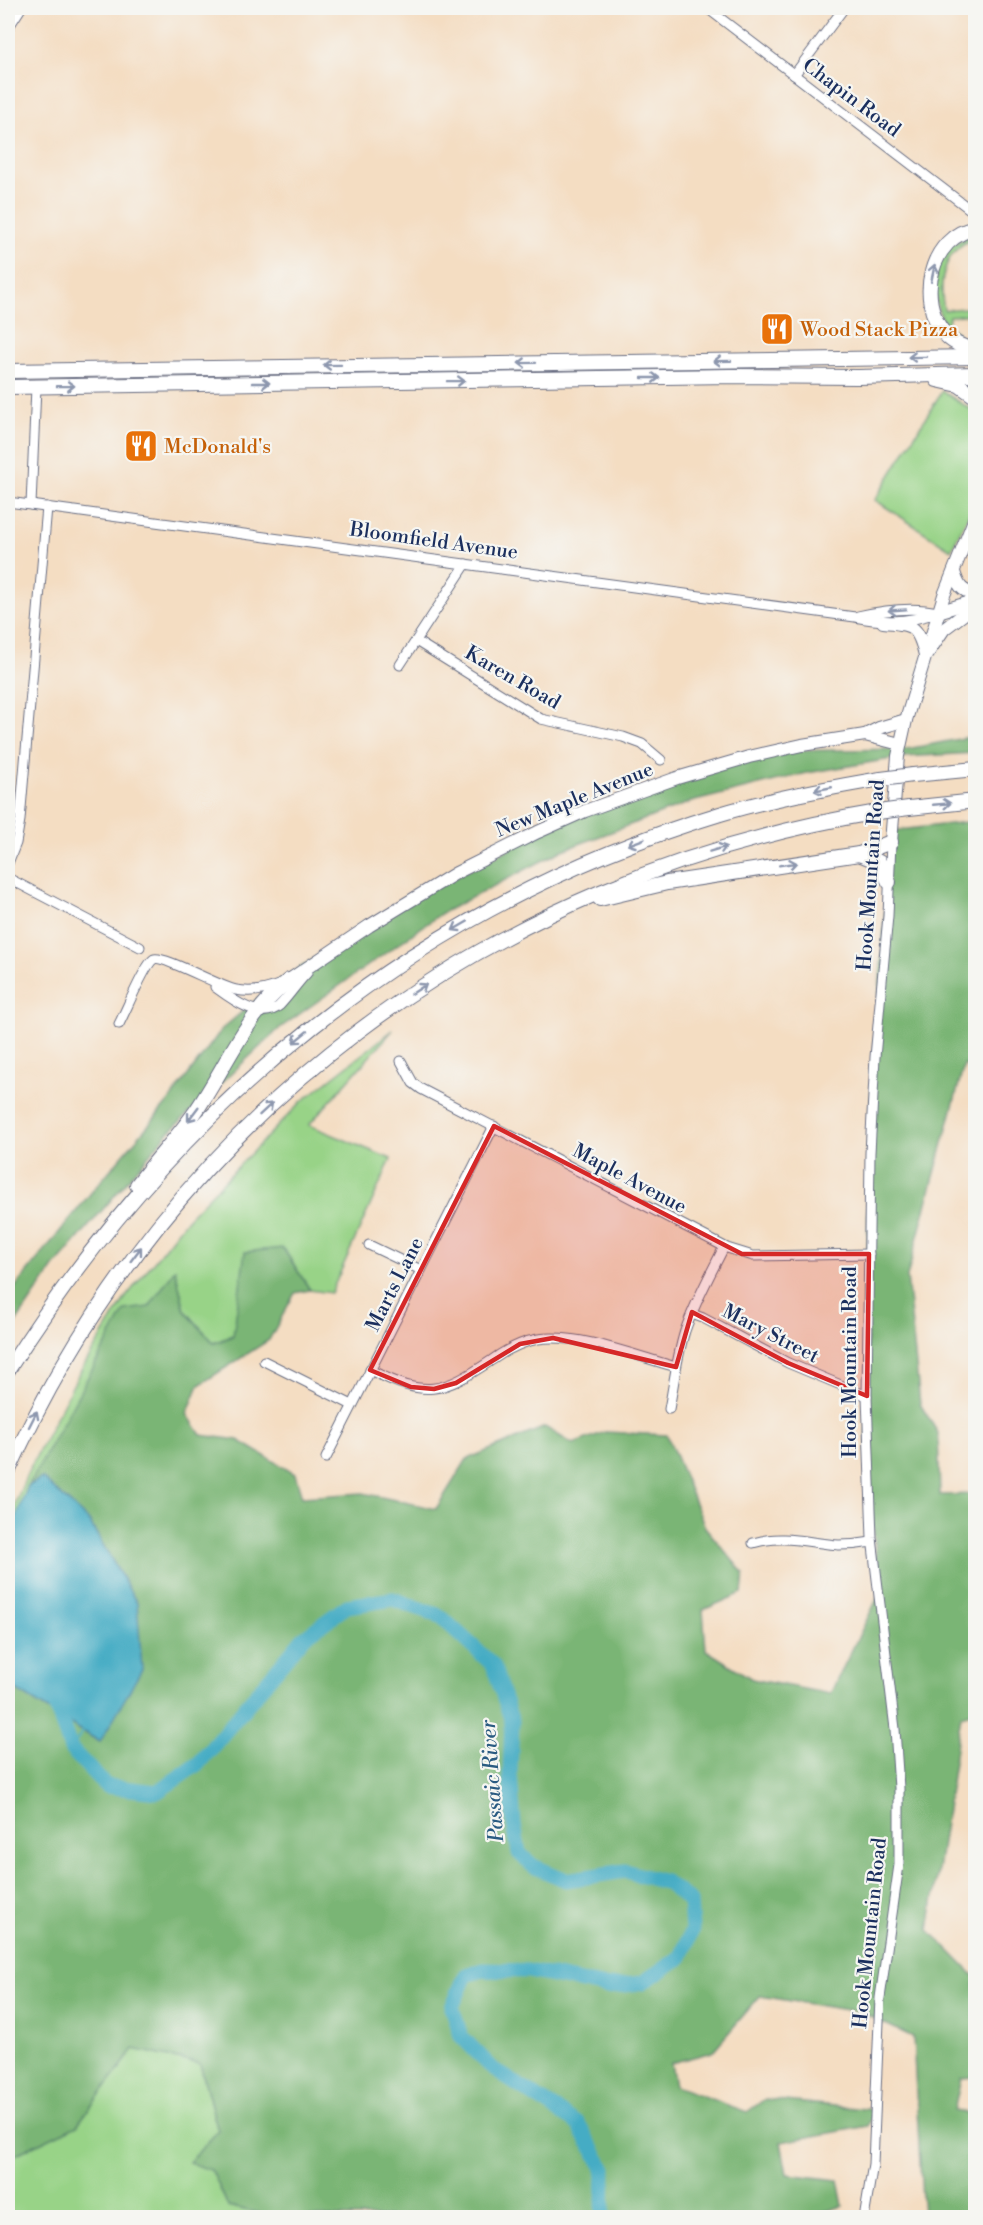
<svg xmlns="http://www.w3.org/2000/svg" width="983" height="2225" font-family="'Libre Bodoni',serif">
<rect width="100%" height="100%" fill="#f6f6f2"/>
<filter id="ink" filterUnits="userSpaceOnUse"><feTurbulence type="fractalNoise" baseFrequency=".0167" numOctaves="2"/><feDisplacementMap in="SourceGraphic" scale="12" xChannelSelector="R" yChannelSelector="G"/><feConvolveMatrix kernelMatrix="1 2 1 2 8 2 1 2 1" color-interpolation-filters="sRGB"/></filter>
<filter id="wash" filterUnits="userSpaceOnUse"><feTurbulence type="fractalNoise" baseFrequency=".008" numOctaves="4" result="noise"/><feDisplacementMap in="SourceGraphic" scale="24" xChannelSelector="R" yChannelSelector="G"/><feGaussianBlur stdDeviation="1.35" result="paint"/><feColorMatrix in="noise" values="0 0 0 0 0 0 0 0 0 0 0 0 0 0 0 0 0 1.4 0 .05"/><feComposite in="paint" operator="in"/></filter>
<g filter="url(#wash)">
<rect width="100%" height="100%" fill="#f4ddc2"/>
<!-- green -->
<g fill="#98d387" stroke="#5a8172" stroke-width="1.5">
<path d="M975,233V238C944,249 938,280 944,310L975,307V314L949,316L948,325L962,338H975V347L949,333L938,309L935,292L937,269L951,245Z"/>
<polygon points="942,391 975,412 975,502 951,550 875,500"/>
<polygon points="393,1030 309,1125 391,1159 331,1293 310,1290 283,1248 233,1335 214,1343 185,1310 175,1270 28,1486 8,1539 8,1522 27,1474 78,1375 126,1297 187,1219 301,1102"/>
<polygon points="134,2049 200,2064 218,2131 212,2171 228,2206 263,2214 264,2217 8,2218 8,2158 77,2125"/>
</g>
<!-- forest -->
<g fill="#7ab574" stroke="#4a7269" stroke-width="1.5">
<polygon points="975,736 975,753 903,757 807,773 691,802 563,850 442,913 280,1028 167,1134 54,1267 8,1334 8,1296 94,1189 169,1101 222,1029 277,982 396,907 587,809 772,751 907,749"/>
<polygon points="975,821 975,1068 964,1065 907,1277 920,1404 938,1433 940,1495 975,1494 975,1711 961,1715 929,1930 975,1977 975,2077 961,2078 954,2111 975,2114 975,2217 923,2217 913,2037 860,2012 760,1996 712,2052 671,2063 675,2086 747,2112 765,2099 875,2110 868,2126 781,2142 787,2174 838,2180 843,2206 807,2217 264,2217 262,2214 228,2206 212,2171 189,2162 218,2131 200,2064 134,2049 77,2125 8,2158 8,1685 100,1742 137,1603 89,1521 42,1478 28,1486 125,1310 149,1307 175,1269 185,1311 214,1343 233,1336 245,1252 283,1248 310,1290 295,1293 269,1340 199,1385 187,1414 201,1435 238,1440 295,1474 302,1497 363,1493 436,1509 467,1459 545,1427 573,1444 605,1432 667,1435 705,1527 744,1574 742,1593 703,1610 706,1650 752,1679 830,1694 880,1593 867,1467 868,1142 891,831"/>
</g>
<!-- water -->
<polygon fill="#45acc4" stroke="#306e91" stroke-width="1.5" points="42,1478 89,1521 137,1603 142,1669 100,1742 8,1685 8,1539 28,1486"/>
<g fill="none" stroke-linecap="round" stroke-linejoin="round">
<!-- stream -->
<polyline stroke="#45acc4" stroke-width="2" points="71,1749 84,1730"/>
<!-- river -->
<polyline stroke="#45acc4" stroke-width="15" points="53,1698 71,1749 106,1786 157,1792 199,1763 303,1638 347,1606 393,1599 440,1616 493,1665 512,1722 510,1773 514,1825 519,1853 533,1866 566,1880 625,1871 665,1882 690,1901 692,1930 681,1957 642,1983 606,1987 528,1971 483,1970 466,1975 452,2007 461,2036 493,2069 578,2124 604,2168 603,2218"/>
</g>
</g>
<g filter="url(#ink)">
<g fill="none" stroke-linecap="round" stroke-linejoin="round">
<defs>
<g id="minor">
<polyline points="707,8 976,214"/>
<polyline points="8,28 21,8"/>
<polyline points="794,75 844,8"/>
<path d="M8,502L855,617C883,623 911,623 938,612"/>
<polyline points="31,505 36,387"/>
<path d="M858,616C884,610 912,606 938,612"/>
<polyline points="416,641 541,719 623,737 642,744 661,760"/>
<polyline points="400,665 466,564"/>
<polyline points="8,863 16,843 20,820 47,507"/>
<polyline points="8,878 140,947"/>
<path d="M215,987C230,998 261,1022 279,1006C289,996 297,983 307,973"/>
<path d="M119,1024C125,1013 145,964 154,959C163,955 220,987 236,990C251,993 267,990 281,984"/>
<polyline points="401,1061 413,1083 421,1089 727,1248 753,1256 869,1254"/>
<polyline points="369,1245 421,1270"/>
<polyline points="692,1314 703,1318 788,1363 867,1396"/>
<polyline points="264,1361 352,1405"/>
<path d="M370,1370C426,1398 441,1394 492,1360C506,1350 521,1342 538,1339C579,1333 636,1356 676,1367"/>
<path d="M669,1409C674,1383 677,1356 685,1331C695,1302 710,1275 724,1247"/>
<polyline points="326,1458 494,1126"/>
<path d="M753,1543C782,1534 809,1543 839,1545C850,1545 861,1544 872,1542"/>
<polyline points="864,2218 873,2164 880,1998 899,1865 899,1788 895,1729 872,1538 867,1396 870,1153 875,1057 888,916 891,842"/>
</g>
<g id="major">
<path d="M954,572C958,585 961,592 976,594"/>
<polyline points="938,612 974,601"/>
<path d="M883,622C912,624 918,625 925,655"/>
<polyline points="928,653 944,629 976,605"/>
<polyline points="865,735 900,744"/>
<polyline points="891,842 898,756 906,720 944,595 976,515"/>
<polyline points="289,980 369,926 456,873 538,832 585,811 677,778 749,757 802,745 865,735 879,728 906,720"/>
</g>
<g id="highway">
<path d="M976,228C930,236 916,299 944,333C951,343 964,347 976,351"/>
<polyline points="8,371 976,357"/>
<polyline points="937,380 959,385 976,397"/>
<polyline points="8,387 730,376 858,377 976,374"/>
<polyline points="913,775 976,769"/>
<polyline points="909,808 976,801"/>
<polyline points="859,854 879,862 889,882"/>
<polyline points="600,899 667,883 859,854 891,842"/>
<path d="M137,1185C156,1159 180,1135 198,1108C228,1063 245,1016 289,980"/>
<path d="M8,1370C176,1104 417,905 720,814C773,798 827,788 881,779"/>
<path d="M8,1472C170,1113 490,876 878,812"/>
</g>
</defs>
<!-- minor casing -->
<use href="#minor" stroke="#676c81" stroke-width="11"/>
<!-- major casing -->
<use href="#major" stroke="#676c81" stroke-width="14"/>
<!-- highway casing -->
<use href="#highway" stroke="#676c81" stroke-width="16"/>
<!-- minor -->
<use href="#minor" stroke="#fff" stroke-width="9"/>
<!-- major -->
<use href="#major" stroke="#fff" stroke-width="12"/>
<!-- highway -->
<use href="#highway" stroke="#fff" stroke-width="14"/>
<defs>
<g id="highway-bridge">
<polyline points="881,779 913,775"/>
<polyline points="878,812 909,808"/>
</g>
</defs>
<!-- highway-bridge casing -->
<use href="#highway-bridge" stroke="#676c81" stroke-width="16" stroke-linecap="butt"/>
<!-- highway-bridge -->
<use href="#highway-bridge" stroke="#fff" stroke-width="14"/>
</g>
<!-- one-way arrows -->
<defs><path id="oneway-shaft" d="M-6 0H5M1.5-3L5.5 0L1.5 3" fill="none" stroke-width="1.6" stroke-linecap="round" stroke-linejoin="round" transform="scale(1.5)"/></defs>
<g stroke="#8d97ae">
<use href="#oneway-shaft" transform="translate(933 273) rotate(-78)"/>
<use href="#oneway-shaft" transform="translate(917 357) rotate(179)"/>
<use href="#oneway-shaft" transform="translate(722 361) rotate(179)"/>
<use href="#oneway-shaft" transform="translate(527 363) rotate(179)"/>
<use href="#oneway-shaft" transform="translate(332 365) rotate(179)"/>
<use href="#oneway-shaft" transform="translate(651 378)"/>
<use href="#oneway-shaft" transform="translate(456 381) rotate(-1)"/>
<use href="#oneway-shaft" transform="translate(261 383)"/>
<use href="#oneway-shaft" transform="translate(66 386) rotate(-1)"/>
<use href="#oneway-shaft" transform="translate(897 610) rotate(176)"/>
<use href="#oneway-shaft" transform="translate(823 789) rotate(169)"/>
<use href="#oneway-shaft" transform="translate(942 804) rotate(-5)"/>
<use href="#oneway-shaft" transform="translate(636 842) rotate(159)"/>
<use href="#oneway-shaft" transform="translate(718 849) rotate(-17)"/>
<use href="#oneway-shaft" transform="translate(788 864) rotate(-9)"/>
<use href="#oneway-shaft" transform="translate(460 926) rotate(150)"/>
<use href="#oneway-shaft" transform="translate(419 989) rotate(-33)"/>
<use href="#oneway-shaft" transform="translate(300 1037) rotate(141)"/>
<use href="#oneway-shaft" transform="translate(266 1109) rotate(-43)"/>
<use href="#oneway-shaft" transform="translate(193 1114) rotate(127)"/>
<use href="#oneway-shaft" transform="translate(136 1254) rotate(-53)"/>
<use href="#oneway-shaft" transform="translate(33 1419) rotate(-63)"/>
</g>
</g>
<!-- marked area -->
<path fill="#d62828" fill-opacity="0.2" stroke="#d62828" stroke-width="4.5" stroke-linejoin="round" d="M494,1126L742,1254H869L867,1396L788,1363L692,1312L676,1367L553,1338L520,1344L456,1383L434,1389L411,1387L370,1370Z"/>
<!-- icons -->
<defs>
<symbol id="restaurant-square" viewBox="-11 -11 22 22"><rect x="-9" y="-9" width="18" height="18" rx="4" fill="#e8710a" stroke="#f6f6f2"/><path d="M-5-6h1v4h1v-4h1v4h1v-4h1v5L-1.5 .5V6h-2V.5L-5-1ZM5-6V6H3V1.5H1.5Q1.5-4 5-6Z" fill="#fff"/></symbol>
</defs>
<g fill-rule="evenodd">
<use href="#restaurant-square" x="758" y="310" width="38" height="38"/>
<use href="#restaurant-square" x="122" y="427" width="38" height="38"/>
</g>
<g text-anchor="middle" stroke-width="4.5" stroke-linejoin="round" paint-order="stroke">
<!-- street labels -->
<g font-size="20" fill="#1b2f5e" stroke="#f6f6f2">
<text transform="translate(852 97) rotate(37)" y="7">Chapin Road</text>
<text transform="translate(434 540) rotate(8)" y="7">Bloomfield Avenue</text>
<text transform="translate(513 677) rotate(30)" y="7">Karen Road</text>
<text transform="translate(574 799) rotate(-22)" y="7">New Maple Avenue</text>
<text transform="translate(870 875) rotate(-86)" y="7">Hook Mountain Road</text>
<text transform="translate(630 1178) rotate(28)" y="7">Maple Avenue</text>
<text transform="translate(394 1284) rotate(-63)" y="7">Marts Lane</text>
<text transform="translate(771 1333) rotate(27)" y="7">Mary Street</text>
<text transform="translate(849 1362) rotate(-90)" y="7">Hook Mountain Road</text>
<text transform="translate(869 1933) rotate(-84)" y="7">Hook Mountain Road</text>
</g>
<!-- food labels -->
<g font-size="20" fill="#c56008" stroke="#f6f6f2" text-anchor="start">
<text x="800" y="336">Wood Stack Pizza</text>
<text x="164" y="453">McDonald's</text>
</g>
<!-- water labels -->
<g font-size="21" font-style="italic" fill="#2a5b82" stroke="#f6f6f2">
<text transform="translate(492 1781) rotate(-94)" y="7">Passaic River</text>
</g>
</g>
<!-- margin -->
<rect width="983" height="2225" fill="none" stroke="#f6f6f2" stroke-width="30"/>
</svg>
